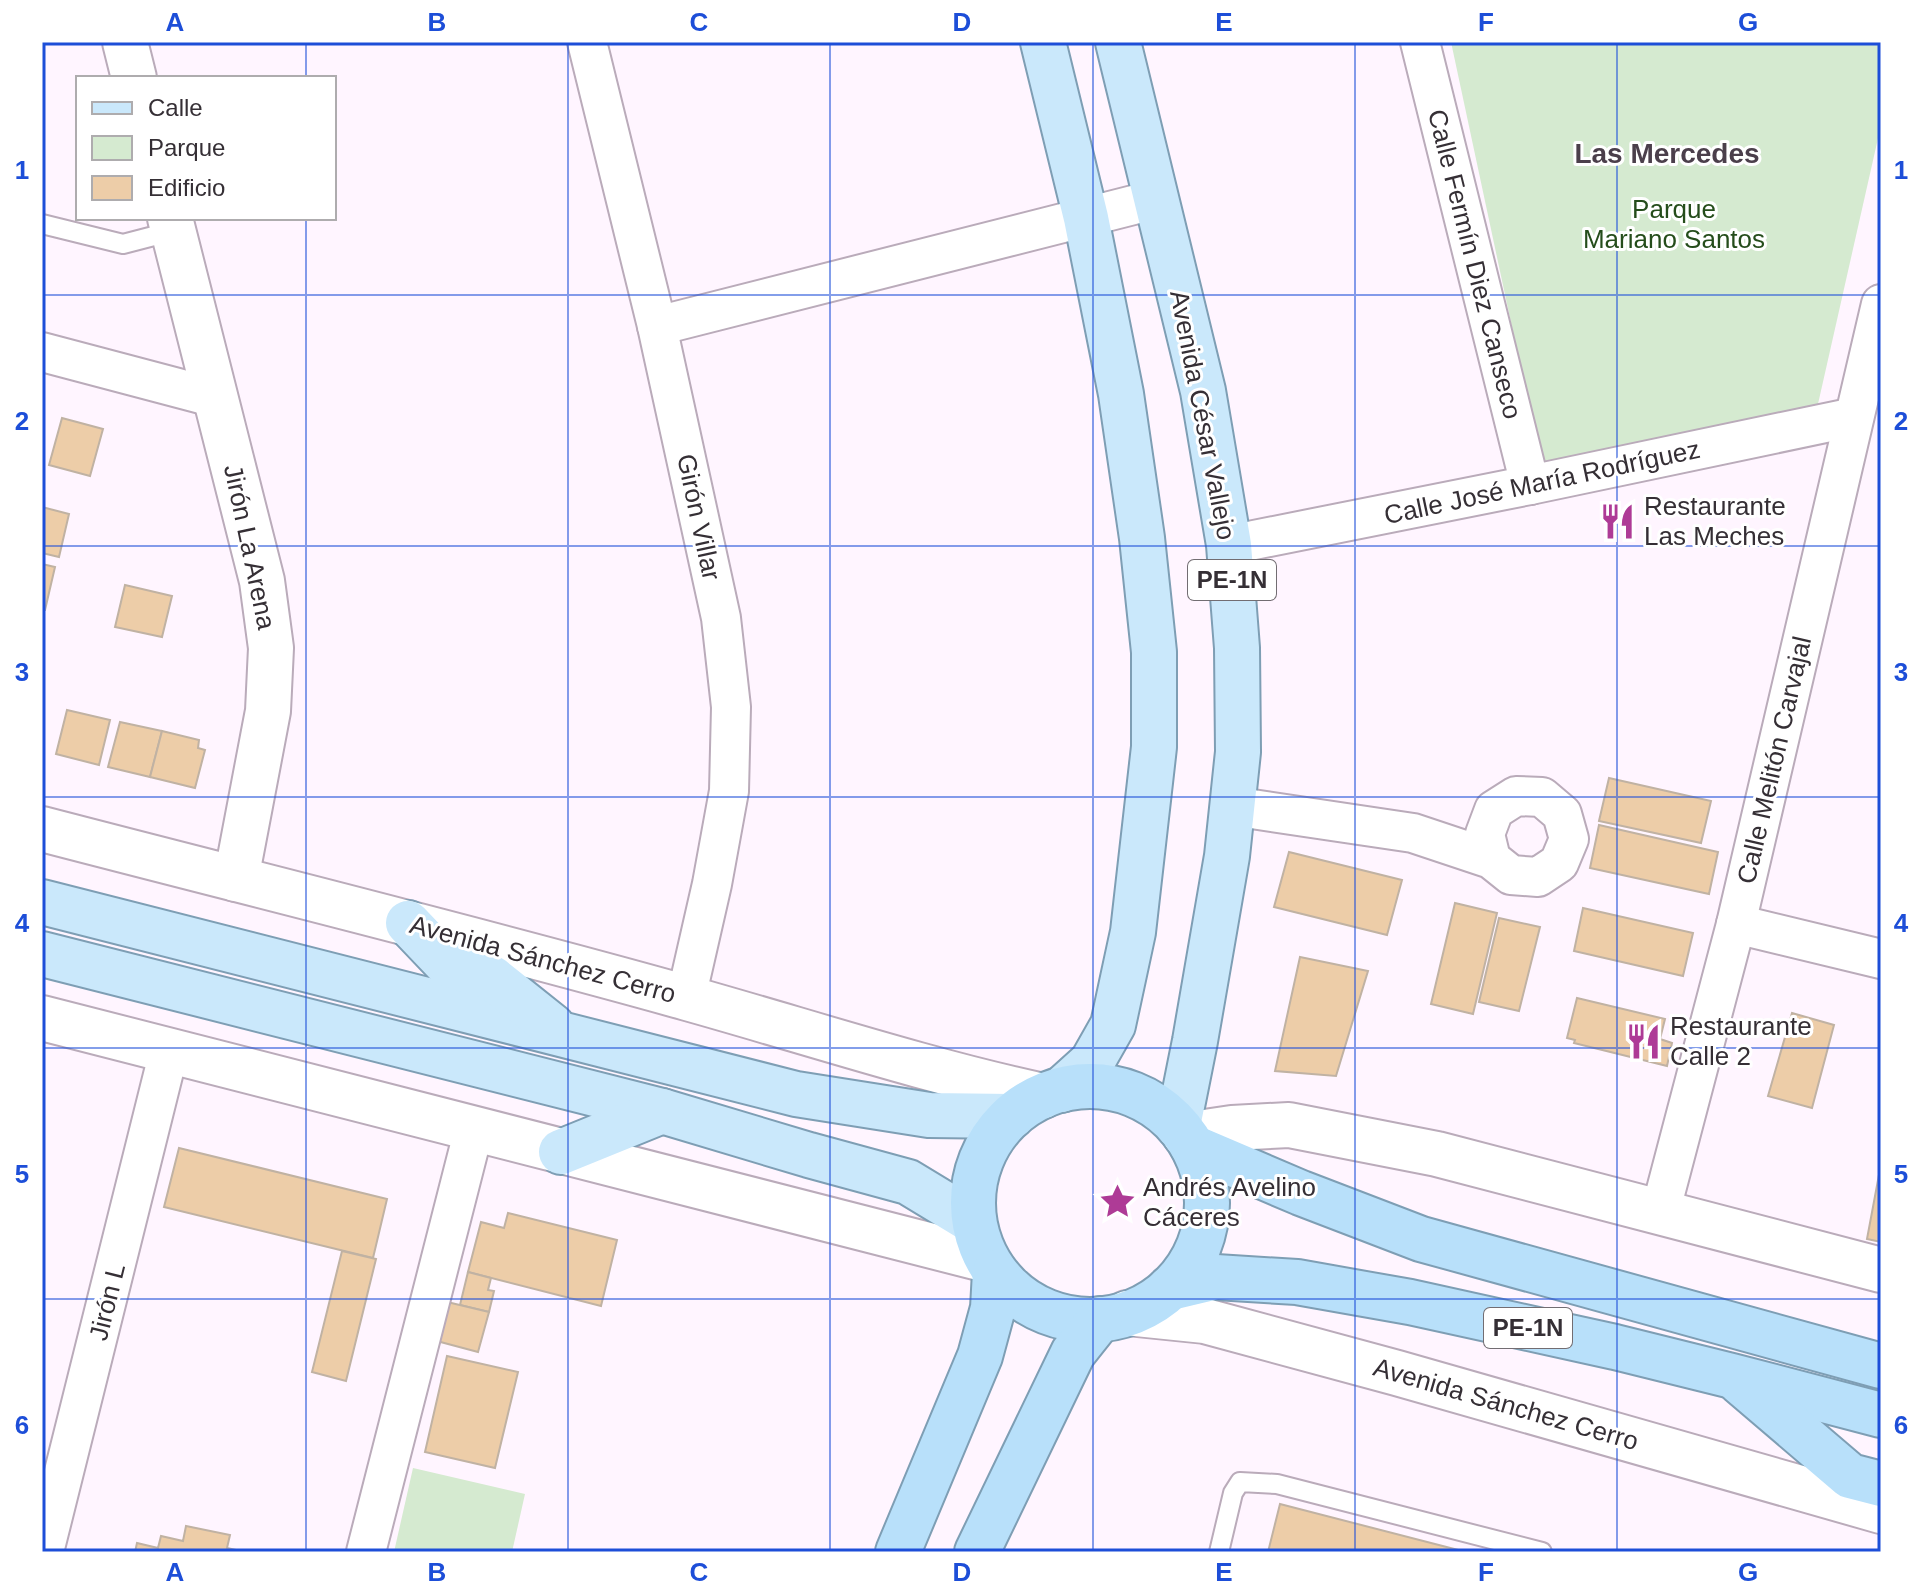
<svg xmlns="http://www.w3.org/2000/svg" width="1923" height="1594" font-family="Helvetica,sans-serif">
<rect width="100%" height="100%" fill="#fff5ff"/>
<!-- green -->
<g fill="#d5ead0">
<polygon points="1451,42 1881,42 1881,125 1818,404 1541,463"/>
<polygon points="413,1468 525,1494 512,1552 394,1552"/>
</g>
<!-- building -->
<g fill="#edcda8" stroke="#c0b2a3" stroke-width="2">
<polygon points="62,418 103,429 90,476 49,465"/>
<polygon points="42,507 69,514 59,557 42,553"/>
<polygon points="42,564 55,567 45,610 42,610"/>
<polygon points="125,585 172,596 162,637 115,627"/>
<polygon points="67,710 110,720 99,765 56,754"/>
<polygon points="120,722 162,731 150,777 108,767"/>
<polygon points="162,731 199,740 198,748 205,750 195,788 150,777"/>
<polygon points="1609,778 1711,801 1701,843 1599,821"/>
<polygon points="1599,825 1718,852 1709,894 1590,868"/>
<polygon points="1289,852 1402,880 1387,935 1274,907"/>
<polygon points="1455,903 1497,913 1473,1014 1431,1004"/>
<polygon points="1583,908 1693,933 1683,976 1574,951"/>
<polygon points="1499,918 1540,927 1519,1011 1479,1002"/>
<polygon points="1300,957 1368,971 1336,1076 1275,1071"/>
<polygon points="1577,998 1665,1019 1660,1039 1672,1043 1667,1066 1574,1043 1575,1040 1567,1038"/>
<polygon points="1792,1013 1834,1025 1812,1108 1768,1096"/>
<polygon points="179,1148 387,1199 373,1258 164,1207"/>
<polygon points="1881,1164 1881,1242 1867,1239"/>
<polygon points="508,1213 617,1240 601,1306 468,1272 481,1222 504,1228"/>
<polygon points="342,1251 376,1259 346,1381 312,1372"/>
<polygon points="468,1272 491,1278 488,1290 494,1291 489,1312 460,1305"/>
<polygon points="443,1301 489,1312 478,1352 433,1340"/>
<polygon points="447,1356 518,1372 495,1468 425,1452"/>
<polygon points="1280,1504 1466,1552 1268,1552"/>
<polygon points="186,1526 230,1535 227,1548 245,1552 135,1552 137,1543 158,1548 161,1536 183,1541"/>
</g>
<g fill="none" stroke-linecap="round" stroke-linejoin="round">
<defs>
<g id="service">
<polyline points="42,224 123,244 173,231"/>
<polyline points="1219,1552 1233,1493 1240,1482 1277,1484 1542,1552"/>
</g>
<g id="minor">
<polyline points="587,42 657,326 721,618 731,707 729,791 712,884 686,998"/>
<polyline points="1420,42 1530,485"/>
<polyline points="657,326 1157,199"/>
<polyline points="42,352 216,398"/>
<polyline points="1229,545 1530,485 1854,417"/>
<polyline points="1232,806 1413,833 1491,859 1511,875 1538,877 1559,863 1569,839 1562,814 1542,797 1516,796 1494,810 1485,834 1491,859"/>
<polyline points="1736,924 1881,959"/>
<polyline points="1660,1213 1736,924 1881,304"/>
<polyline points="44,1552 169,1051"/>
<polyline points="366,1552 474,1129"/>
</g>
<g id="tertiary">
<polyline points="125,42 134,78"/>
<polyline points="170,218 262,581 271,648 268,711 236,879"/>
</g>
<g id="secondary">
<path d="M42,829C257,885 473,938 687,998C805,1031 923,1070 1043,1096"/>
<polyline points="42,1018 987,1260"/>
<polyline points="1185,1135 1232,1128 1289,1125 1437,1154 1881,1270"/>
<polyline points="1127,1313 1205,1321 1397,1373 1881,1511"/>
</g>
<g id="primary">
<polyline points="1043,42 1086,218 1121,394 1142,538 1154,652 1154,747 1133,932 1113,1025 1092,1062 1061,1090"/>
<polyline points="1118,42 1203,391 1229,545 1237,648 1238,752 1227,856 1195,1041 1178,1126"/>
<polyline points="42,902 796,1094 929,1115 1012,1116"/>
<polyline points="408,923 448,965 492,978 552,1026"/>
<polyline points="42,954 662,1111 809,1155 908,1182 974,1222"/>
<polyline points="561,1152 662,1111"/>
</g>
<g id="trunk">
<circle cx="1090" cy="1203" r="117"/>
<polyline points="1193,1147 1301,1193 1421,1239 1881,1366"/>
<polyline points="1170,1288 1216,1277 1297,1282 1410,1302 1615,1347 1732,1376 1881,1415"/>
<polyline points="1740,1382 1850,1476 1881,1484"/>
<polyline points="898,1552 980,1356 993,1308 995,1272"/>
<polyline points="977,1552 1073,1353 1100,1319"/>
</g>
</defs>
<!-- service casing -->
<use href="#service" stroke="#baabba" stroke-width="22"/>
<!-- minor casing -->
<use href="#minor" stroke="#baabba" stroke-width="42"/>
<!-- tertiary casing -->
<use href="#tertiary" stroke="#baabba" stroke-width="48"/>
<!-- secondary casing -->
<use href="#secondary" stroke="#baabba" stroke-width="48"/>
<!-- primary casing -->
<use href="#primary" stroke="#7e9eb4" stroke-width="48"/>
<!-- trunk casing -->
<use href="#trunk" stroke="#7e9eb4" stroke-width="48"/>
<!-- service -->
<use href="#service" stroke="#fff" stroke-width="18"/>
<!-- minor -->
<use href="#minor" stroke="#fff" stroke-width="38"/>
<!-- tertiary -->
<use href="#tertiary" stroke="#fff" stroke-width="44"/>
<!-- secondary -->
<use href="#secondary" stroke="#fff" stroke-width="44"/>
<!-- primary -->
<use href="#primary" stroke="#cae8fb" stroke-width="44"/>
<!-- trunk -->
<use href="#trunk" stroke="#b8e0fa" stroke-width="44"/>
</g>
<!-- grid -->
<path fill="none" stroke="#1d4ed8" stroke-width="2" stroke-opacity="0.55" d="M306,42V78M568,42V1552M830,42V1552M1093,42V1552M1355,42V1552M1617,42V1552M306,218V1552M42,295H1881M42,546H1881M42,797H1881M42,1048H1881M42,1299H1881"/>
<!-- icons -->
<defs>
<symbol id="restaurant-bare" viewBox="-9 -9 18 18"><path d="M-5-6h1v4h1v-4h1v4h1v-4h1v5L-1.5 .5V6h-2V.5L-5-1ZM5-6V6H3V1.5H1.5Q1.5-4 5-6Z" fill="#ae3b96" stroke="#fff" stroke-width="2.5" paint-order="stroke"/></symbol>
<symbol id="sight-bare" viewBox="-9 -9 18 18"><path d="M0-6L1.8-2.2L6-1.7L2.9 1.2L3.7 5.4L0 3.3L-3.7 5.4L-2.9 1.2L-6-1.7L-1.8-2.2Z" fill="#ae3b96" stroke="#fff" stroke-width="2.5" paint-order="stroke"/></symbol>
</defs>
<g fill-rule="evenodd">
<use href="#restaurant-bare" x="1592" y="496" width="51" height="51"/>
<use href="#restaurant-bare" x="1618" y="1016" width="51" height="51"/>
<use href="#sight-bare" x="1092" y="1176" width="51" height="51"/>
</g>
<g text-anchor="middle" stroke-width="6" stroke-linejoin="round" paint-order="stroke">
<!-- shield labels -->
<g fill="#fff" stroke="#726d72" stroke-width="2">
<rect x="1188" y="560" width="88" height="40" rx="6"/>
<rect x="1484" y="1308" width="88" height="40" rx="6"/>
</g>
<g font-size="24" font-weight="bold" fill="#352f35">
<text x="1232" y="588">PE-1N</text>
<text x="1528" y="1336">PE-1N</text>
</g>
<!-- park labels -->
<g font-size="26" fill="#254d1b" stroke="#fff">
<text x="1674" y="218">Parque<tspan x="1674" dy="30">Mariano Santos</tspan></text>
</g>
<!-- street labels -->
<g font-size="26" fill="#352f35" stroke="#fff">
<text transform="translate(1475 264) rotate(76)" y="9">Calle Fermín Diez Canseco</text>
<text transform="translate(1203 415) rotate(79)" y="9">Avenida César Vallejo</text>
<text transform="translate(1542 482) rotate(-12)" y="9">Calle José María Rodríguez</text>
<text transform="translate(699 517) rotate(78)" y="9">Girón Villar</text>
<text transform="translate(250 547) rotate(78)" y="9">Jirón La Arena</text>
<text transform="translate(1774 760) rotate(-77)" y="9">Calle Melitón Carvajal</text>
<text transform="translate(543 959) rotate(15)" y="9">Avenida Sánchez Cerro</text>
<text transform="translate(107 1302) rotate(-76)" y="9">Jirón L</text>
<text transform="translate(1506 1404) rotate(16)" y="9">Avenida Sánchez Cerro</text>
</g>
<!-- poi labels -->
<g font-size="26" fill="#352f35" stroke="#fff" text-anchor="start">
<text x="1644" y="515">Restaurante<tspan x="1644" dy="30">Las Meches</tspan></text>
<text x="1670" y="1035">Restaurante<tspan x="1670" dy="30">Calle 2</tspan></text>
<text x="1143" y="1196">Andrés Avelino<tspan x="1143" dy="30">Cáceres</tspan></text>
</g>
<!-- neighbourhood labels -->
<g font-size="28" font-weight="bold" fill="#4b3f4b" stroke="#fff">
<text x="1667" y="163">Las Mercedes</text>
</g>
</g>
<!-- border -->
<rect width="1923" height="1594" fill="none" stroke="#ffffff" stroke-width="88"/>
<!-- legend -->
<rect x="76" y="76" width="260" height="144" fill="#ffffff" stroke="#aeacae" stroke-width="2"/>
<rect x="92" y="102" width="40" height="12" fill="#cae8fb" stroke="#aeacae" stroke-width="2"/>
<text x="148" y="116" font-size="24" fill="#352f35">Calle</text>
<rect x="92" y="136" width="40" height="24" fill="#d5ead0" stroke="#aeacae" stroke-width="2"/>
<text x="148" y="156" font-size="24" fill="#352f35">Parque</text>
<rect x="92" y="176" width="40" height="24" fill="#edcda8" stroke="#aeacae" stroke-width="2"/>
<text x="148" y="196" font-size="24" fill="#352f35">Edificio</text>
<rect x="44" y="44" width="1835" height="1506" fill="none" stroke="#1d4ed8" stroke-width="3"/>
<g font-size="26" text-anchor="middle" font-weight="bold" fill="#1d4ed8">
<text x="175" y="31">A</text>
<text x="437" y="31">B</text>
<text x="699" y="31">C</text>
<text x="962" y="31">D</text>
<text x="1224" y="31">E</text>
<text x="1486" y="31">F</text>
<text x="1748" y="31">G</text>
<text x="22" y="179">1</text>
<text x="1901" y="179">1</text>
<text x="22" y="430">2</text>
<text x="1901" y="430">2</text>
<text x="22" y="681">3</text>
<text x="1901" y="681">3</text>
<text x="22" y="932">4</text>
<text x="1901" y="932">4</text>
<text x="22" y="1183">5</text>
<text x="1901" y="1183">5</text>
<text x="22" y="1434">6</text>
<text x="1901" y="1434">6</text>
<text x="175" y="1581">A</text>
<text x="437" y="1581">B</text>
<text x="699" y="1581">C</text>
<text x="962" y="1581">D</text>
<text x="1224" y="1581">E</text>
<text x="1486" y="1581">F</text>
<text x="1748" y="1581">G</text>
</g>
</svg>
